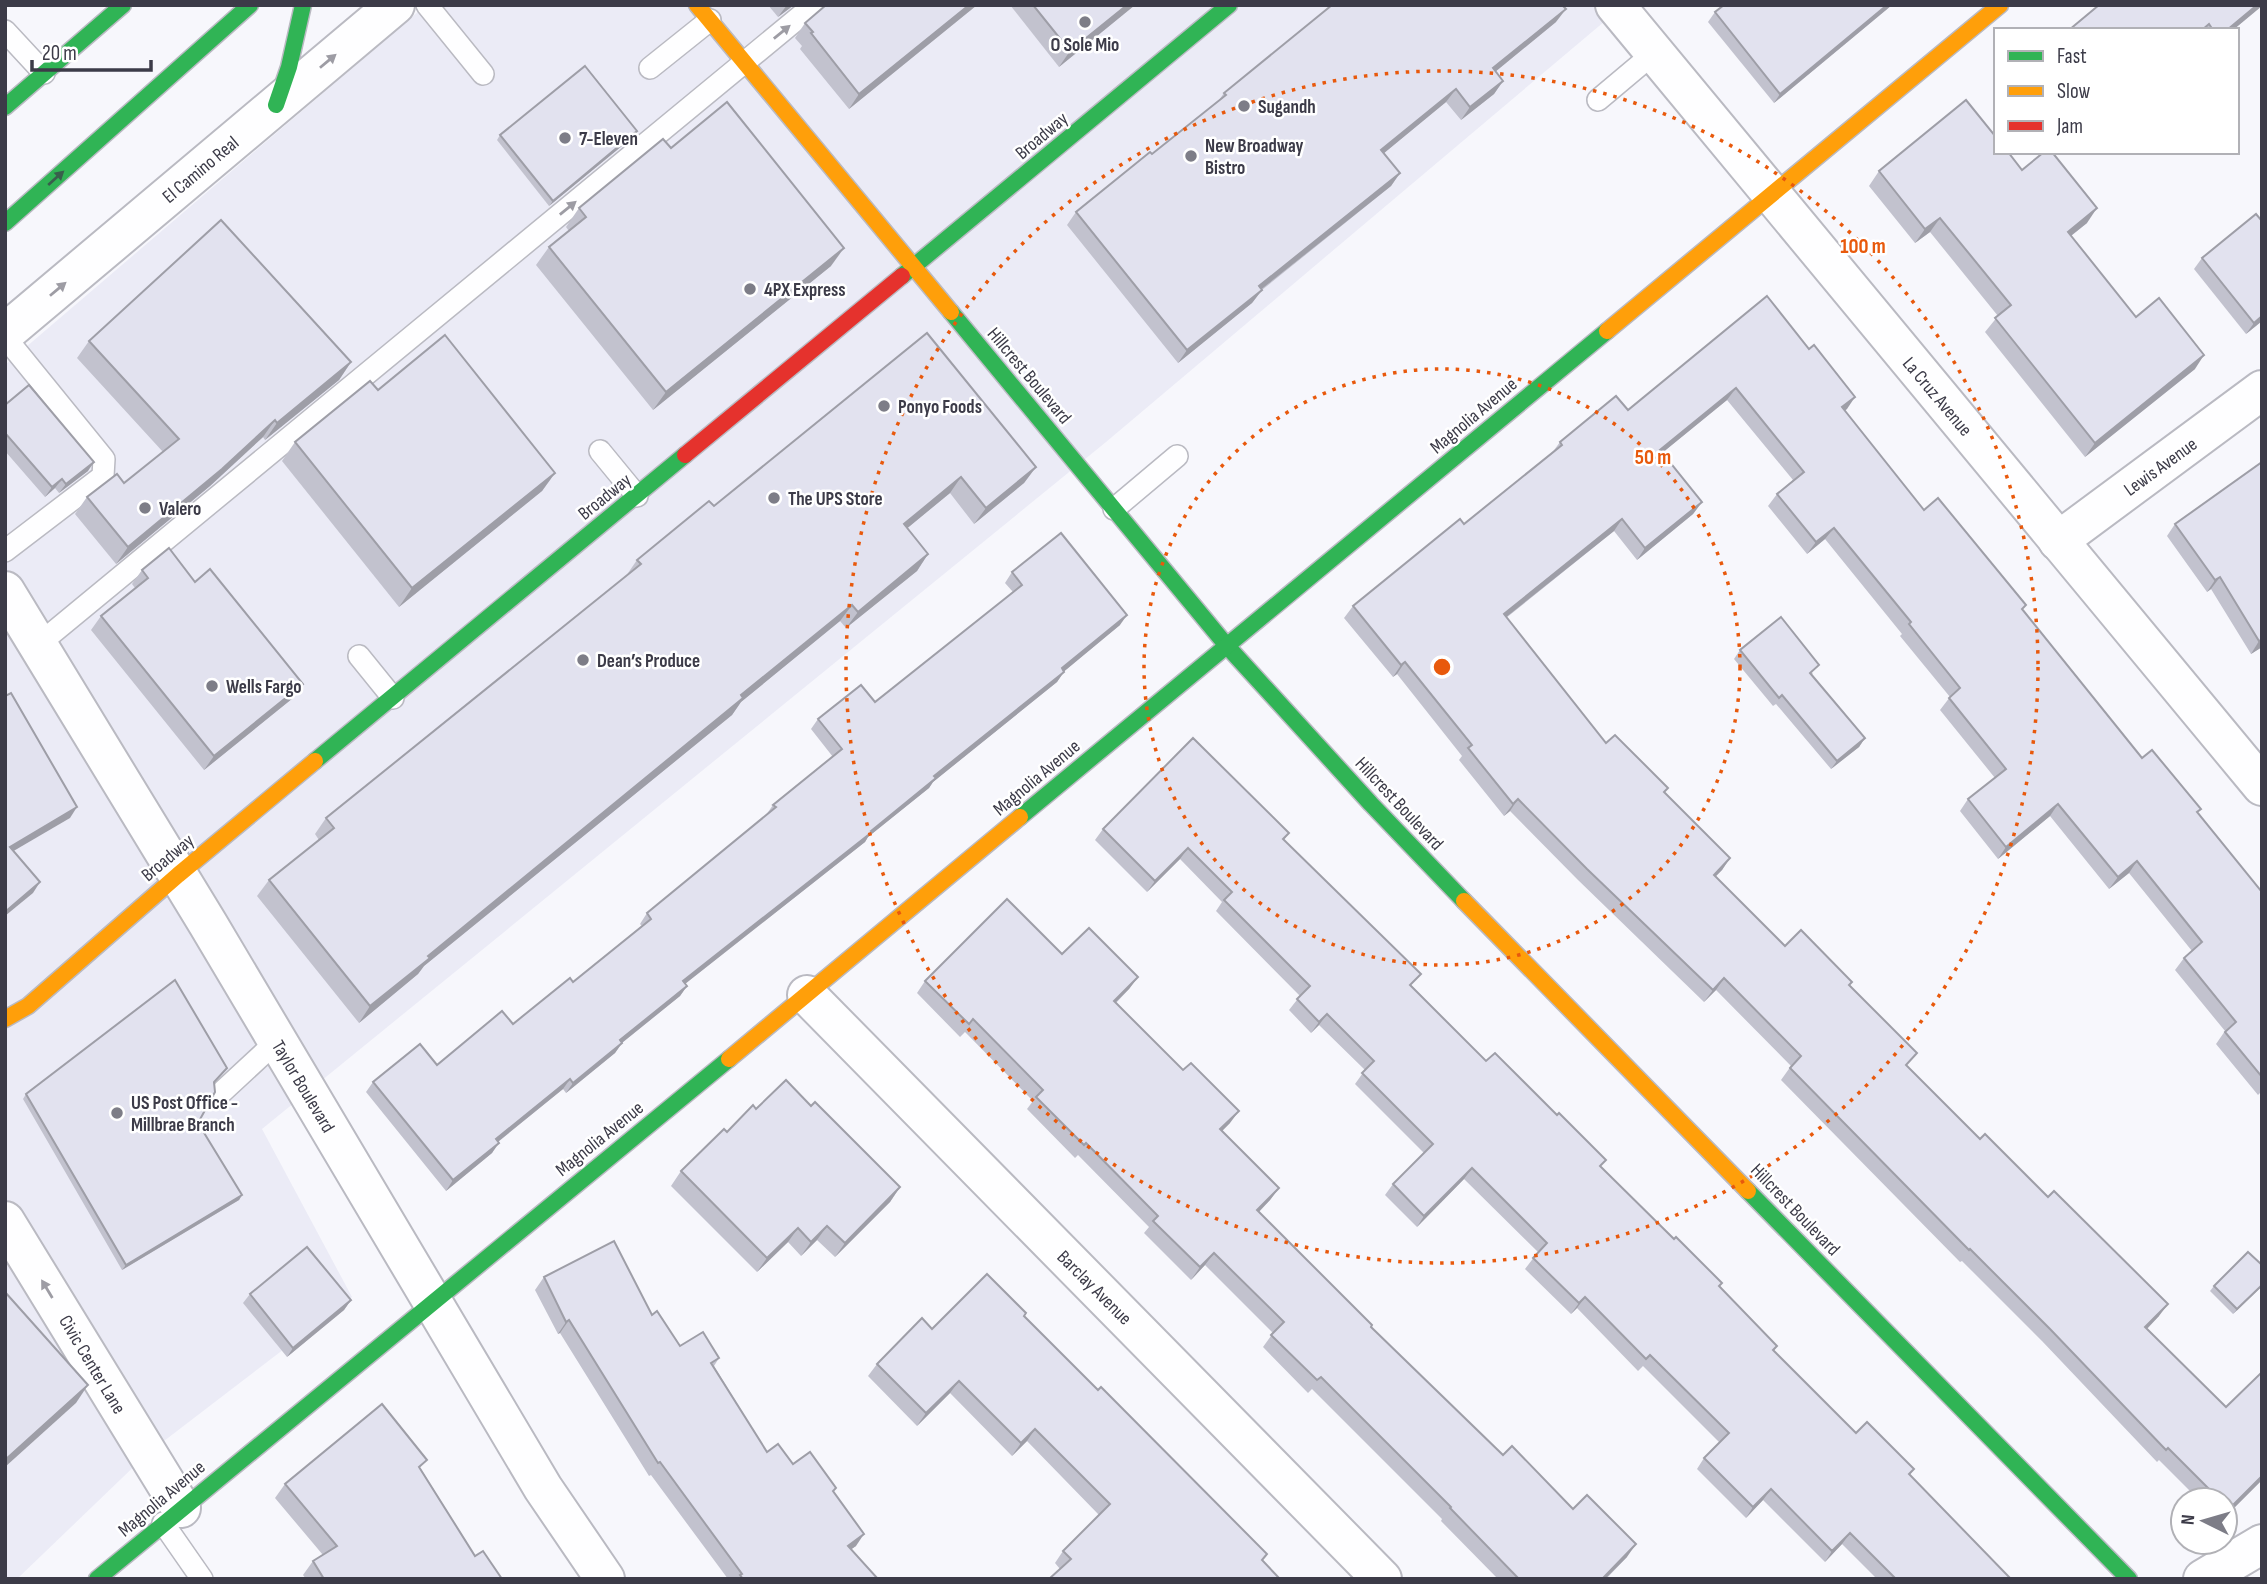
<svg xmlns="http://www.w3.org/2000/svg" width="2267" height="1584" font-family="'Sofia Sans Condensed',sans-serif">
<rect width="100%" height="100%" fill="#f7f7fc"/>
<!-- built -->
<polygon fill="#ebebf6" points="426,5 1624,5 1106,442 262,1129 352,1297 147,1454 17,1579 5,1579 5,365"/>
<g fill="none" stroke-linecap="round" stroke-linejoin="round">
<defs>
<g id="lane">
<polyline points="427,5 483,74"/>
<polyline points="5,31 44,73"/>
<polyline points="650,68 710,20"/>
<polyline points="1598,100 1654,53"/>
<polyline points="5,337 104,459 103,476 5,551"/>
<polyline points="600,451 637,496"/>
<polyline points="1114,509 1177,456"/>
<polyline points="39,644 814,5"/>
<polyline points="359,656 393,698"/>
<polyline points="223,1091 277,1041"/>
<polyline points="163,1523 202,1579"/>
</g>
<g id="street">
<polyline points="1615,5 2262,786"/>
<polyline points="5,333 395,5"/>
<polyline points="2058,541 2262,390"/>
<polyline points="5,591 208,924 543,1488 605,1579"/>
<polyline points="807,995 1382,1579"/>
<polyline points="5,1221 181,1508"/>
<polyline points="2203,1579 2262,1544"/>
</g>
<g id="fast">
<polyline points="276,105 289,67 303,5"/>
<polyline points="5,107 123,5"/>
<polyline points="5,223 250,5"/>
<polyline points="902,276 1229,5"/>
<polyline points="951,312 1227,646 1371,804 1464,901"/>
<polyline points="315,761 685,455"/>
<polyline points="1020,817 1607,331"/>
<polyline points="1748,1191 2129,1579"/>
<polyline points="97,1579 729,1059"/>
</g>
<g id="slow">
<polyline points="697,5 951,312"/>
<polyline points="1607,331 2000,5"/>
<polyline points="1464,901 1748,1191"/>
<polyline points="5,1019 28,1006 178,875 315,761"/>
<polyline points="729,1059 1020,817"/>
</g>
<polyline id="jam" points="685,455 902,276"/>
</defs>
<!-- lane casing -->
<use href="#lane" stroke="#babac2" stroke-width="24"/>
<!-- street casing -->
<use href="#street" stroke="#babac2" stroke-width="42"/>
<!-- fast casing -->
<use href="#fast" stroke="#babac2" stroke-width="19"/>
<!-- slow casing -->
<use href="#slow" stroke="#babac2" stroke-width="19"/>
<!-- jam casing -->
<use href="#jam" stroke="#babac2" stroke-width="19"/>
<!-- lane -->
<use href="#lane" stroke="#fefeff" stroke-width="21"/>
<!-- street -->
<use href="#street" stroke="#fefeff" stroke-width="38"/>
<!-- fast -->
<use href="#fast" stroke="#30b455" stroke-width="16"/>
<!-- slow -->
<use href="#slow" stroke="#ff9f0a" stroke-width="16"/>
<!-- jam -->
<use href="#jam" stroke="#e5322d" stroke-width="16"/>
</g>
<!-- wall -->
<g fill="#c2c2ce">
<polygon points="768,5 794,5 778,17"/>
<polygon points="826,5 977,5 849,109 800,49 802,46 795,38 805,23"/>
<polygon points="1010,5 1135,5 1059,67"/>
<polygon points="1724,5 1892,5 1774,103 1708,22 1715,12"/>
<polygon points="2262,5 2233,30 2069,30"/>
<polygon points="1556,22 1495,72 1503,81 1494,94 1461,120 1446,102 1384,153 1400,173 1391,186 1262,290 1252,303 1178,363 1067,225 1076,212 1152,154 1219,100 1224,93"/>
<polygon points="500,135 634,136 549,206 497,140"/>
<polygon points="671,148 831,266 653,410 536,265 549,247 569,231 566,227 579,208"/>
<polygon points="2022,170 2087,223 2071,236 2136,317 2195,369 2085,457 1985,332 1998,316 1930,232 1915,243 1869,186 1879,171"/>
<polygon points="2262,221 2262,321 2246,334 2194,269 2202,258"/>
<polygon points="1767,296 1847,409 1844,410 1924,510 2023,610 2142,758 2198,813 2262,892 2262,1091 2258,1095 2216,1044 2225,1031 2175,970 2184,958 2192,951 2129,873 2109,889 2050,816 1998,859 1960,811 1968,799 1995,778 1940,710 1950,697 1900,636 1902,634 1825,539 1807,554 1768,506 1777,494 1793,480 1727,400 1662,453 1702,502 1693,514 1637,560 1614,531 1506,618 1606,743 1665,793 1730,858 1722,870 1715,877 1785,946 1849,986 1907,1066 2159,1316 2147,1329 2226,1407 2262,1372 2262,1480 2225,1517 2225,1500 2199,1500 2159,1460 2157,1462 2042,1341 1962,1261 1960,1262 1781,1080 1791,1066 1716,990 1704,1002 1578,880 1510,811 1504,816 1459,760 1462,756 1397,674 1393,677 1344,618 1353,606 1464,524 1552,453 1560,442 1628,410"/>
<polygon points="89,341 351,362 339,380 265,440 263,437 210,486 116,564 75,514 87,497 124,483 163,452 77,358"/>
<polygon points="378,390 555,473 542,491 399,607 282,461 295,442"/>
<polygon points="5,405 88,471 59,493 55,488 45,497 5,451"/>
<polygon points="2262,462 2262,647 2251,654 2211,589 2207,592 2167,536 2175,524"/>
<polygon points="1036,467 1024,483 974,524 950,493 907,528 928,554 917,571 846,628 840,621 741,702 732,715 424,966 418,974 359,1023 257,896 269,880 319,840 315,834 326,818 626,576 637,560 714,506"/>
<polygon points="142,570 195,582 303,684 293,698 204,770 91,630 101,616 135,588 132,584"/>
<polygon points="1012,572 1120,625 1064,671 1057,682 933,782 929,788 868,837 865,842 685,984 687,986 680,996 622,1043 615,1053 566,1093 563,1089 498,1142 492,1153 446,1191 366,1092 373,1082 437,1065 513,1024 573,982 642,926 640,924 647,913 766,815 773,805 833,757 811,729 818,719 875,702 1013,592 1005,583"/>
<polygon points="1740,650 1813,673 1811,675 1865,738 1859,747 1831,769 1776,704 1773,706 1734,659"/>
<polygon points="1103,829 1289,833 1284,840 1412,986 1486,1061 1601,1167 1777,1346 1774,1351 1856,1433 1914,1469 1910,1475 2011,1579 1877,1579 1842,1544 1825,1562 1763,1500 1746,1518 1697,1469 1704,1458 1720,1443 1643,1366 1638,1371 1577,1308 1571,1314 1525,1269 1538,1252 1464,1179 1417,1227 1385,1195 1393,1184 1424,1153 1355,1084 1365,1070 1319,1025 1311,1033 1289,1010 1300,996 1216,911 1222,902 1180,859 1147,892 1095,840"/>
<polygon points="1062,954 1138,977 1129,989 1116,1003 1230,1123 1222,1131 1279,1188 1270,1200 1259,1212 1371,1327 1503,1455 1573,1509 1627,1557 1606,1579 1498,1579 1441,1521 1442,1519 1312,1389 1308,1393 1263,1347 1273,1333 1205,1265 1191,1280 1144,1233 1149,1227 1078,1155 1075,1158 1027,1109 1033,1101 965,1032 960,1037 917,993 925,981"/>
<polygon points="223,1073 214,1083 198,1123 242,1195 239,1200 122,1270 23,1099 26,1094"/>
<polygon points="811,1106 900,1187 890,1202 835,1257 817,1240 801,1256 788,1242 757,1272 671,1186 681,1171 727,1132 756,1109"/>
<polygon points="2262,1265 2262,1286 2233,1314 2210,1291 2214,1286"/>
<polygon points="544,1277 652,1315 680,1346 719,1358 714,1366 767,1452 793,1464 833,1492 856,1546 851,1549 878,1579 728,1579 651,1475 649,1476 560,1333 558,1334 535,1290"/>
<polygon points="250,1294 351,1300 344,1310 287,1357 243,1303"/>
<polygon points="1024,1316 1263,1561 1060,1569 1055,1563 1063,1551 1099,1515 1027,1441 1012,1456 950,1393 917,1426 868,1376 877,1364 932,1329"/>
<polygon points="421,1469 475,1556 502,1579 306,1579 303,1575 313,1561 323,1555 275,1498 285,1484"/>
</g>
<!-- shaded-wall -->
<g fill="#9e9ea7">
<polygon points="787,5 794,5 778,17"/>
<polygon points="969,5 977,5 849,109 859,94"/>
<polygon points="1127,5 1135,5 1059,67 1070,51"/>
<polygon points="1887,5 1892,5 1774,103 1780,94"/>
<polygon points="2257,5 2262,5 2262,6 2233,30 2227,30"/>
<polygon points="1566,9 1556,22 1484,81 1493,68"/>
<polygon points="1503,81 1494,94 1461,120 1470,107"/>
<polygon points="1456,89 1446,102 1372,163 1381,150"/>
<polygon points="637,131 634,136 549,206 553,201"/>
<polygon points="1400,173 1391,186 1249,299 1259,286"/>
<polygon points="2097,208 2087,223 2058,246 2068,232"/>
<polygon points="1940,218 1930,232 1915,243 1925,229"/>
<polygon points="844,248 831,266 653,410 666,392"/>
<polygon points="1262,290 1252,303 1178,363 1187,350"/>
<polygon points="2262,316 2262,321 2246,334 2254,323"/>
<polygon points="2204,355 2195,369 2085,457 2095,443"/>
<polygon points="351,362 339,380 265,440 277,423"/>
<polygon points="1736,388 1727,400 1651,462 1660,450"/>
<polygon points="1855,397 1847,409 1834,419 1842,407"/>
<polygon points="275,420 263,437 210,486 116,564 128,547"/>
<polygon points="94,462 88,471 59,493 66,484"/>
<polygon points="1036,467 1024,483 974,524 986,508"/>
<polygon points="555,473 542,491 399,607 412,588"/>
<polygon points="961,477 950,493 893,540 904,524"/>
<polygon points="62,479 55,488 45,497 52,487"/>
<polygon points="1702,502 1693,514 1637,560 1645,548"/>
<polygon points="1622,519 1614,531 1495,626 1504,614"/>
<polygon points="1834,528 1825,539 1807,554 1816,542"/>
<polygon points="928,554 917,571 846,628 858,612"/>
<polygon points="2220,577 2211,589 2207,592 2215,580"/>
<polygon points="852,605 840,621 741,702 732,715 424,966 418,974 359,1023 370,1006 428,956 741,695"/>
<polygon points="1127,615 1120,625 1055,679 1062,668"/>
<polygon points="2262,640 2262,647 2251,654 2259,641"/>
<polygon points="1405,662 1397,674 1393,677 1401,665"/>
<polygon points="1064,672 1057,682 933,782 929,788 868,837 865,842 676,991 683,981 871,831 934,776"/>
<polygon points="303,684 293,698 204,770 214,756"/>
<polygon points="1865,738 1859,747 1831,769 1837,761"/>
<polygon points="1518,799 1510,811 1504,816 1513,804"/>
<polygon points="2058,804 2050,816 1998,859 2006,847"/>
<polygon points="77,807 70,818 5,856 10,847"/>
<polygon points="1188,848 1180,859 1147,892 1155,881"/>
<polygon points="1730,858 1722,870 1705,887 1714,875"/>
<polygon points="2137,861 2129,873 2109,889 2118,877"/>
<polygon points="40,882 33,893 5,916 5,912"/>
<polygon points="1138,977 1129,989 1105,1013 1114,1001"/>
<polygon points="1724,978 1716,990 1704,1002 1713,990"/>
<polygon points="687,986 680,996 613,1050 620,1040"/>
<polygon points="1327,1014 1319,1025 1311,1033 1319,1022"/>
<polygon points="622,1043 615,1053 566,1093 573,1083"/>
<polygon points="570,1079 563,1089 489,1149 496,1139"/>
<polygon points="1239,1111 1230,1123 1211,1142 1220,1129"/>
<polygon points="499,1143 492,1153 446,1191 453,1180"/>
<polygon points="1472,1168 1464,1179 1417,1227 1424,1216"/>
<polygon points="900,1187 890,1202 835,1257 845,1243"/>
<polygon points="1279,1188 1270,1200 1248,1223 1257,1210"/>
<polygon points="242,1195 239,1200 122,1270 126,1265"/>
<polygon points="827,1226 817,1240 801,1256 811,1242"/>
<polygon points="798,1228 788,1242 757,1272 767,1258"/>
<polygon points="1214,1253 1205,1265 1191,1280 1200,1267"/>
<polygon points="2262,1285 2262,1286 2233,1314 2237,1309"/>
<polygon points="1585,1297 1577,1308 1571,1314 1579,1303"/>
<polygon points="351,1300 344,1310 287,1357 293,1348"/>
<polygon points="2168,1304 2159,1316 2137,1339 2145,1327"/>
<polygon points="569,1320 560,1333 558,1334 566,1322"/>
<polygon points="959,1381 950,1393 917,1426 926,1413"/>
<polygon points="88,1385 76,1403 5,1467 5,1460"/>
<polygon points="1035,1429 1027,1441 1012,1456 1021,1443"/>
<polygon points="2262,1476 2262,1480 2225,1517 2229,1509"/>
<polygon points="1771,1489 1763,1500 1746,1518 1753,1507"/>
<polygon points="1850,1533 1842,1544 1825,1562 1832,1551"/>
<polygon points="864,1534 856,1546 839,1558 848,1546"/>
<polygon points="1636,1544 1627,1557 1605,1579 1602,1579"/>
</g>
<!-- building -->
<g fill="#e2e2ef" stroke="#9e9ea7" stroke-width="2">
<polygon points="826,5 969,5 859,94 811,33 813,32 805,23"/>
<polygon points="1033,5 1127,5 1070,51"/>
<polygon points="1332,5 1562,5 1566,9 1493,68 1503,81 1470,107 1456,89 1381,150 1400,173 1259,286 1262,290 1187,350 1076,212 1150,152 1152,154 1226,95 1224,93"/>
<polygon points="1724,5 1887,5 1780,94 1715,12"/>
<polygon points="2099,5 2257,5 2227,30 2213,30 2209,24 2202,30 2069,30"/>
<polygon points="585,66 637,131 553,201 500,135"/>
<polygon points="1966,100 1996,137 1996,152 2008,152 2022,170 2044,152 2052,152 2097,208 2068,232 2136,317 2159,298 2204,355 2095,443 1995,318 2011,305 1940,218 1925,229 1879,171"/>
<polygon points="727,102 844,248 666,392 549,247 586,217 579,208 663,139 671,148"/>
<polygon points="2256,214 2262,221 2262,316 2254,323 2202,258"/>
<polygon points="221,220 351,362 277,423 275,420 222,469 128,547 87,497 117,474 124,483 179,439 89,341"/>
<polygon points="1767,296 1809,349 1814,345 1855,397 1842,407 1924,510 1938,498 2026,605 2022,609 2142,758 2152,750 2201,809 2197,812 2262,892 2262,1077 2225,1032 2236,1022 2184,958 2202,942 2137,861 2118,877 2058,804 2006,847 1968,799 2006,769 1949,698 1960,688 1909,624 1911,622 1834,528 1816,542 1777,494 1804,472 1736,388 1660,450 1702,502 1645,548 1622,519 1504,614 1606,743 1615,735 1668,788 1664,792 1730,858 1714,875 1785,946 1801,930 1852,982 1849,985 1917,1053 1906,1065 1980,1139 1985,1134 2048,1197 2054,1191 2168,1304 2145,1327 2226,1407 2262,1372 2262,1476 2229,1509 2225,1505 2225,1500 2220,1500 2168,1448 2166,1450 2050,1329 1970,1249 1969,1250 1790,1068 1801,1056 1724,978 1713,990 1587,869 1518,799 1513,804 1468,748 1472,745 1405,662 1401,665 1353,606 1460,519 1464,524 1562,445 1560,442 1616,396 1628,410"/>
<polygon points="927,333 1036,467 986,508 961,477 904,524 928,554 858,612 852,605 741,695 743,698 428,956 430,958 370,1006 269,880 334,828 326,818 641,564 637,560 709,501 714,506"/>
<polygon points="445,335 555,473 412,588 295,442 370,381 378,390"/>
<polygon points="29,385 94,462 66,484 62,479 52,487 5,433 5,405"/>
<polygon points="2262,462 2262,640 2259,641 2220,577 2215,580 2175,524"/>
<polygon points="1061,533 1127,615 1062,668 1064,672 934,776 936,778 871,831 872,832 683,981 687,986 620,1040 622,1043 573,1083 570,1079 496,1139 499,1143 453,1180 373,1082 420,1044 437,1065 502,1011 513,1024 570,978 573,982 651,919 647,913 776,807 773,805 842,749 818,719 861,685 875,702 1022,585 1012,572"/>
<polygon points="169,548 195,582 210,569 303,684 214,756 101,616 148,578 142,570"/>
<polygon points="1781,617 1819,665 1810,673 1865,738 1837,761 1782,695 1779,698 1740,650"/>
<polygon points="11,693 77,807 10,847 40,882 5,912 5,696"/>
<polygon points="1193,738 1289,833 1283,839 1421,974 1410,985 1486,1061 1495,1053 1557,1115 1559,1113 1606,1160 1600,1166 1674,1239 1676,1237 1722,1283 1719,1286 1777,1346 1773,1350 1856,1433 1867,1422 1914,1469 1909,1474 2011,1579 1896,1579 1850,1533 1832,1551 1771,1489 1753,1507 1704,1458 1729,1433 1650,1355 1646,1359 1585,1297 1579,1303 1533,1258 1547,1243 1472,1168 1424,1216 1393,1184 1433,1144 1362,1073 1374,1061 1327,1014 1319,1022 1297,999 1310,986 1224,900 1232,892 1188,848 1155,881 1103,829"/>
<polygon points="1007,899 1062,954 1089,928 1138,977 1114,1001 1183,1070 1191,1063 1239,1111 1220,1129 1279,1188 1257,1210 1372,1325 1371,1327 1503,1455 1512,1446 1573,1509 1587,1495 1636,1544 1604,1577 1606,1579 1519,1579 1450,1508 1451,1507 1321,1377 1317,1380 1271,1335 1284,1322 1214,1253 1200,1267 1153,1221 1158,1216 1086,1143 1084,1145 1036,1097 1043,1090 973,1019 969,1024 925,981"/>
<polygon points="175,980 227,1068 214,1082 215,1092 198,1123 242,1195 126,1265 26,1094"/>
<polygon points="786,1080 811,1106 815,1102 900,1187 845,1243 827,1226 811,1242 798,1228 767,1258 681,1171 724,1129 727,1132 753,1105 756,1109"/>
<polygon points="614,1241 652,1315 657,1311 680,1346 703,1332 719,1358 711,1363 767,1452 778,1444 793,1464 810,1452 836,1488 833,1491 864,1534 848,1546 878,1579 743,1579 740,1575 742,1574 660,1462 658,1463 569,1320 566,1322 544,1277"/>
<polygon points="307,1247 351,1300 293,1348 250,1294"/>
<polygon points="2248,1252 2262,1265 2262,1285 2237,1309 2214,1286"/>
<polygon points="987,1274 1026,1313 1024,1316 1098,1390 1101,1387 1267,1554 1262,1560 1280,1579 1049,1579 1071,1559 1063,1551 1110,1504 1035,1429 1021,1443 959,1381 926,1413 877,1364 922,1318 932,1329"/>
<polygon points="5,1292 88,1385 5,1460"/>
<polygon points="382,1404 427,1460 419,1467 475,1556 483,1551 502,1579 324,1579 313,1561 337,1546 285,1484"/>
</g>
<!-- one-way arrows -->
<defs><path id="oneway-solid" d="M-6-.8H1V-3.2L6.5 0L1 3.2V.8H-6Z" transform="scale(1.75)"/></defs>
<g fill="#9d9ca4">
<use href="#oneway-solid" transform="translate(782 32) rotate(-39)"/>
<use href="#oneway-solid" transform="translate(328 61) rotate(-40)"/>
<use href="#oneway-solid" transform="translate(568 208) rotate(-39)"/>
<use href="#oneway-solid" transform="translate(58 289) rotate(-40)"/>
<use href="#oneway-solid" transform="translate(47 1289) rotate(-121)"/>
</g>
<use fill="#385f4c" href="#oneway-solid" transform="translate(56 178) rotate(-42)"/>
<!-- distance rings -->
<g fill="none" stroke="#e8590c" stroke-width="3.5" stroke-dasharray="3.5 7">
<circle cx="1442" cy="667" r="298"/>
<circle cx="1442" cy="667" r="596"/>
</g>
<!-- markers -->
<g fill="#7d7d87" stroke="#fff" stroke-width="2.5">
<circle cx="1085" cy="22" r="7"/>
<circle cx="1244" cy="106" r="7"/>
<circle cx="565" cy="138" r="7"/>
<circle cx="1191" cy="156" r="7"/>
<circle cx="750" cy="289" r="7"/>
<circle cx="884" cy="406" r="7"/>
<circle cx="774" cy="498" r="7"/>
<circle cx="145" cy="508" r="7"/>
<circle cx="583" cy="660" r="7"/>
<circle cx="212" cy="686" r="7"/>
<circle cx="117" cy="1113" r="7"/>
</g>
<g text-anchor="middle" stroke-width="5" stroke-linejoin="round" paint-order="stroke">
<!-- poi labels -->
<g font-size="19" font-weight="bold" fill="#3c3b48" stroke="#fff" text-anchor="start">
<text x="1085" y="51" text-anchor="middle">O Sole Mio</text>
<text x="1258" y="113">Sugandh</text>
<text x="579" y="145">7-Eleven</text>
<text x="1205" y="152">New Broadway<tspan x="1205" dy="22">Bistro</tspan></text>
<text x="764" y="296">4PX Express</text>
<text x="898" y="413">Ponyo Foods</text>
<text x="788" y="505">The UPS Store</text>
<text x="159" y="515">Valero</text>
<text x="597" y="667">Dean’s Produce</text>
<text x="226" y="693">Wells Fargo</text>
<text x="131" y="1109">US Post Office -<tspan x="131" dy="22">Millbrae Branch</tspan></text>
</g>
<!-- street labels -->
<g font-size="19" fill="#3c3b48" stroke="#fff">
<text transform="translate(1041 135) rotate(-40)" y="7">Broadway</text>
<text transform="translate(200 169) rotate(-40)" y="7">El Camino Real</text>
<text transform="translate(1030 375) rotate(50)" y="7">Hillcrest Boulevard</text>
<text transform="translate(1938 396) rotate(50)" y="7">La Cruz Avenue</text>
<text transform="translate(1473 415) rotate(-40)" y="7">Magnolia Avenue</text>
<text transform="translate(2160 466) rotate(-36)" y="7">Lewis Avenue</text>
<text transform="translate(604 496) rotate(-39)" y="7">Broadway</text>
<text transform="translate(1036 777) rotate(-40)" y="7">Magnolia Avenue</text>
<text transform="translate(1400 803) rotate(47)" y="7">Hillcrest Boulevard</text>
<text transform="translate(167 857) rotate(-40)" y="7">Broadway</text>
<text transform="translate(304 1086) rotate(59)" y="7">Taylor Boulevard</text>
<text transform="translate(599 1138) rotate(-39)" y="7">Magnolia Avenue</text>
<text transform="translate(1796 1209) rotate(46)" y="7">Hillcrest Boulevard</text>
<text transform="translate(1095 1287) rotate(45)" y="7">Barclay Avenue</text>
<text transform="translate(93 1364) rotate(59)" y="7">Civic Center Lane</text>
<text transform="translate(161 1498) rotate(-40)" y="7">Magnolia Avenue</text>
</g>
</g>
<circle cx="1442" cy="667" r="10" fill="#e8590c" stroke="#fff" stroke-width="3.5"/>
<g font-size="21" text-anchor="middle" font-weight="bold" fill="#e8590c" stroke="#fff" stroke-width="5" stroke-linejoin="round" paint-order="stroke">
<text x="1863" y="253">100 m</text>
<text x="1653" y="464">50 m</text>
</g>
<!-- border -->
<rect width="2267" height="1584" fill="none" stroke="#3c3b48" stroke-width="14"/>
<!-- legend -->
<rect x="1994" y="28" width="245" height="126" fill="#ffffff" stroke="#b1b1b6" stroke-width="2"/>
<rect x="2008" y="51" width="35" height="10" fill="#30b455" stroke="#b1b1b6" stroke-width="2"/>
<text x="2057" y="63" font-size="21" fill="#3c3b48">Fast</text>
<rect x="2008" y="86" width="35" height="10" fill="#ff9f0a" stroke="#b1b1b6" stroke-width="2"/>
<text x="2057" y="98" font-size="21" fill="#3c3b48">Slow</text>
<rect x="2008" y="121" width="35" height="10" fill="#e5322d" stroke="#b1b1b6" stroke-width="2"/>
<text x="2057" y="133" font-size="21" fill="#3c3b48">Jam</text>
<!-- north arrow -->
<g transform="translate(2204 1521) rotate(275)"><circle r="33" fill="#ffffff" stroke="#b1b1b6" stroke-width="2"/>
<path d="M0-5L12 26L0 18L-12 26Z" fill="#7d7d87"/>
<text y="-10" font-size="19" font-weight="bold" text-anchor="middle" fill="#3c3b48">N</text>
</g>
<!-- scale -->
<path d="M32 60v10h119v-10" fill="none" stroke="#3c3b48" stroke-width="3.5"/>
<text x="42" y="60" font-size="21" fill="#3c3b48" stroke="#ffffff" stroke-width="5" paint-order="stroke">20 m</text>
</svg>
